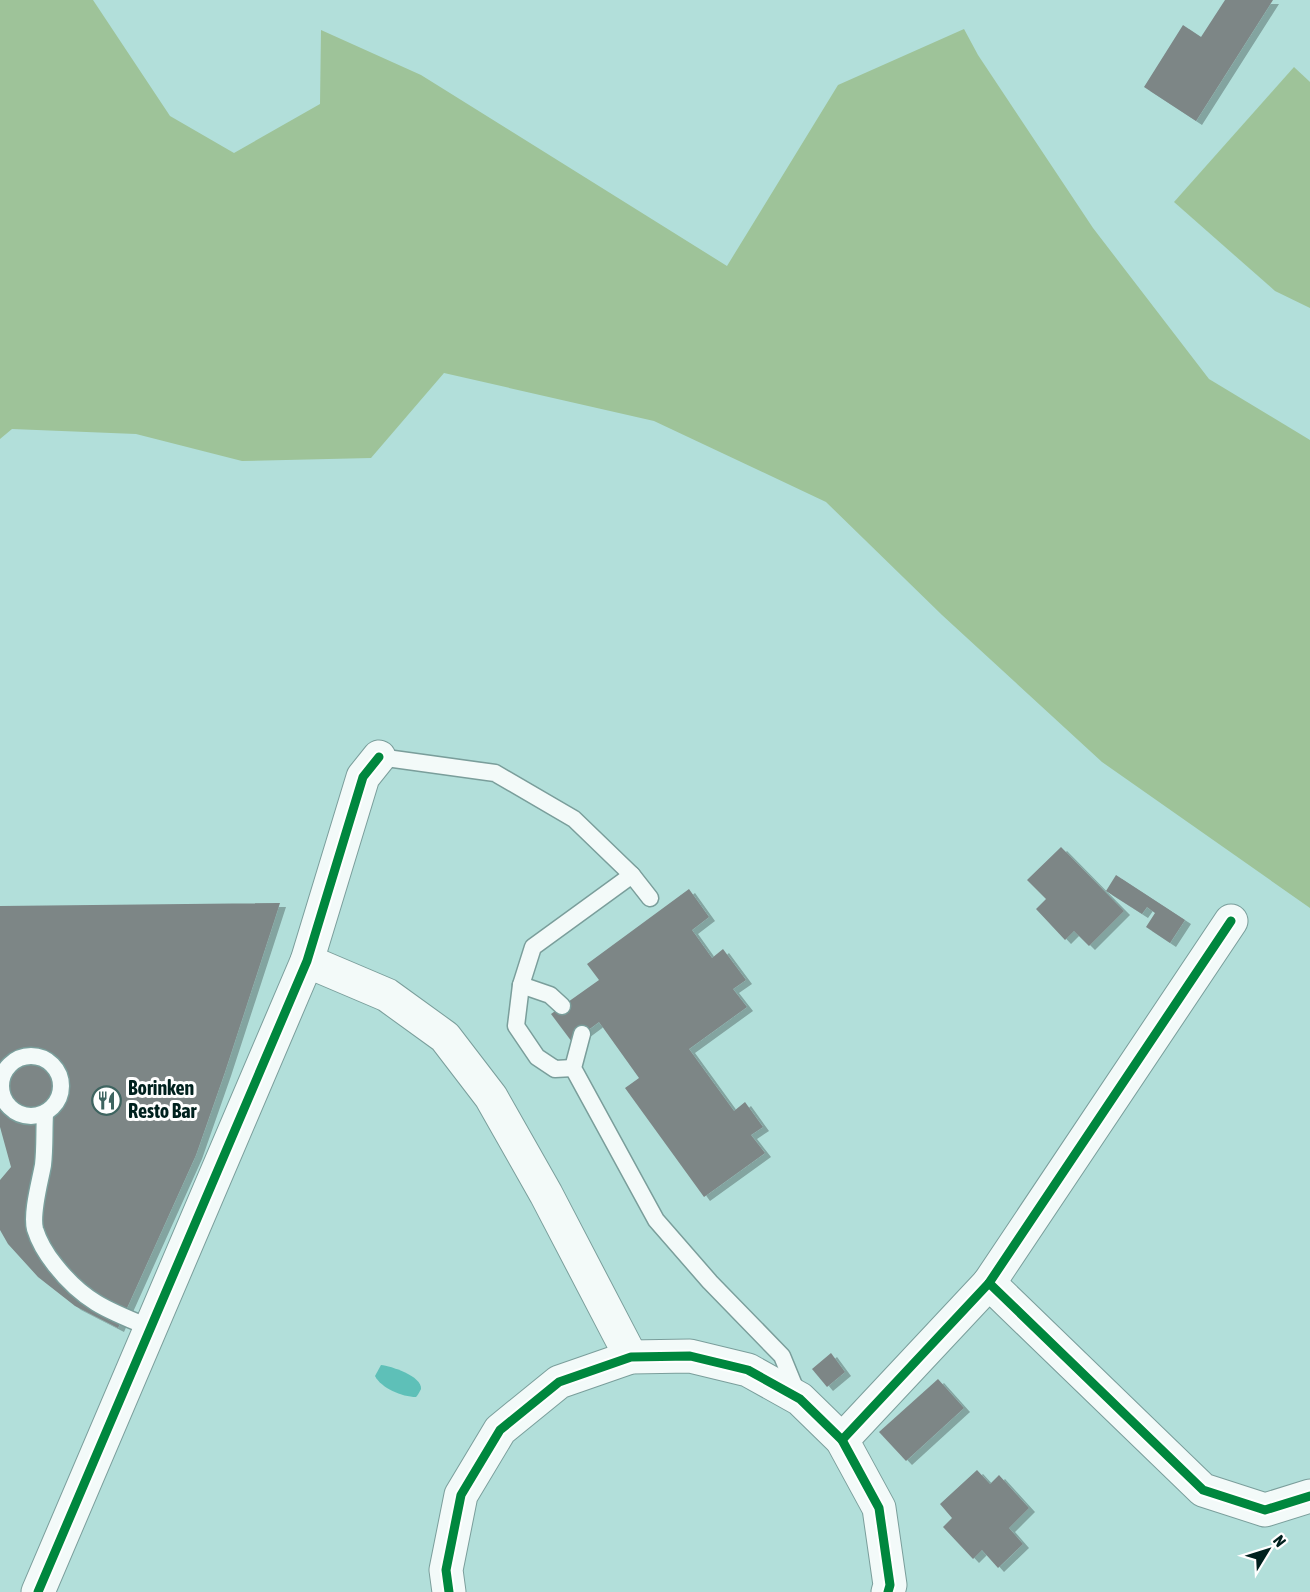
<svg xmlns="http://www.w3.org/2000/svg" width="1310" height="1592" font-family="'Asap Condensed',sans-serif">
<defs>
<filter id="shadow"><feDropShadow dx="6" dy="4" stdDeviation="0" flood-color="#0004"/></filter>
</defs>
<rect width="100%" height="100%" fill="#b2dfda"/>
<!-- forest -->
<g fill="#9ec399">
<polygon points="0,0 93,0 170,116 234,153 320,104 321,30 421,75 727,266 838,85 964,29 978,55 1093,228 1209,379 1310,440 1310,908 1102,762 942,615 826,502 654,421 444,373 371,458 242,461 136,434 12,429 0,439"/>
<polygon points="1294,67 1310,82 1310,308 1275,291 1174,202"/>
</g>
<!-- water -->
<path fill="#5ec0b8" d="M381,1365C391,1366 422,1376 421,1389C420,1391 418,1395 416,1397C402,1397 381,1388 375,1376Z"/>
<!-- building -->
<g fill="#7d8686" filter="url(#shadow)">
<polygon points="1225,0 1273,0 1196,121 1144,87 1183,25 1201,37"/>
<polygon points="1061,847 1124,911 1089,946 1074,931 1065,940 1036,909 1046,899 1027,880"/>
<polygon points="1116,875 1185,920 1170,943 1146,927 1155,913 1147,907 1142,914 1106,891"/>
<polygon points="689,889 709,917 692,930 712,958 723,949 746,980 733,989 747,1007 689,1049 734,1111 745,1102 763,1127 751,1135 765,1153 704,1197 625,1088 639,1078 599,1022 572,1042 551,1014 599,980 587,964"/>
<polygon points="280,903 225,1072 196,1155 118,1328 75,1306 38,1277 8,1244 0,1230 0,1180 11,1167 0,1127 0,906"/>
<polygon points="831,1353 845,1372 827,1387 812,1369"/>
<polygon points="938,1379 964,1408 906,1461 879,1432"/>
<polygon points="977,1470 990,1484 999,1475 1029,1508 1009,1528 1023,1544 998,1568 982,1550 973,1559 943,1527 952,1518 940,1504"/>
</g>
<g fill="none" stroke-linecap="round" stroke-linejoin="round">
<defs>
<g id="lane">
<polyline points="379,757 495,773 574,819 632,875"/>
<polyline points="521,985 550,995 562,1006"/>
<polyline points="582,1034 573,1068 656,1220 710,1282 782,1356 798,1395"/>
<circle cx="31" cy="1086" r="30"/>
<polyline points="573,1068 555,1069 537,1057 516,1026 521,985 533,947 632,875 650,898"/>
<path d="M45,1114C44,1131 45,1148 43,1165C40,1182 31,1213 35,1229C39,1242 47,1255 55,1265C84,1302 109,1311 151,1328"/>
</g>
<g id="street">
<polyline points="307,961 387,995 445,1037 491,1097 546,1194 631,1357"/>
<polyline points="989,1283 1231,921"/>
<polyline points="842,1440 989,1283 1203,1490 1265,1510 1310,1496"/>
<polyline points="38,1592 307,961 363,777 379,757"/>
<polyline points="449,1592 446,1570 461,1495 500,1430 559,1382 631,1357 690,1356 748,1370 800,1399 842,1440 879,1508 890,1585 888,1592"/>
</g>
</defs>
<!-- lane casing -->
<use href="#lane" stroke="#7a9e9b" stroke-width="19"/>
<!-- street casing -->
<use href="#street" stroke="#7a9e9b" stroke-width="35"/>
<!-- lane -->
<use href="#lane" stroke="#f3faf9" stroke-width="16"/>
<!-- street -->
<use href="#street" stroke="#f3faf9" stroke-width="33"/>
<defs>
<g id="cycleway">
<polyline points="989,1283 1231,921"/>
<polyline points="842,1440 989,1283 1203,1490 1265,1510 1310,1496"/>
<polyline points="38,1592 307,961 363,777 379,757"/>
<polyline points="449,1592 446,1570 461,1495 500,1430 559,1382 631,1357 690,1356 748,1370 800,1399 842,1440 879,1508 890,1585 888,1592"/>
</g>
</defs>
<!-- cycleway casing -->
<use href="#cycleway" stroke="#fff" stroke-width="13"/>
<!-- cycleway -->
<use href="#cycleway" stroke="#00873e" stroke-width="9"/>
</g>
<!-- icons -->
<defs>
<symbol id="restaurant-ring" viewBox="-11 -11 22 22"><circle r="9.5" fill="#fff" stroke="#3e6460" stroke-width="1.5"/><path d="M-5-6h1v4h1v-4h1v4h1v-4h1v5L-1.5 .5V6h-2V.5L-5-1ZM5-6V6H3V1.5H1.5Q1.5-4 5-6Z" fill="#3e6460"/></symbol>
</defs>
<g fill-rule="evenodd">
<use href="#restaurant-ring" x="90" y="1084" width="33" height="33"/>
</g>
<g text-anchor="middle" stroke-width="6" stroke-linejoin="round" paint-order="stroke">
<!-- poi labels -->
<g font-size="20" font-weight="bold" fill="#00211e" stroke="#fff" text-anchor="start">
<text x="128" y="1095">Borinken<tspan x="128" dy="23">Resto Bar</tspan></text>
</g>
</g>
<!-- north arrow -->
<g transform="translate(1268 1550) rotate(52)" stroke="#ffffff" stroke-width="4.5" paint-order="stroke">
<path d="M0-4.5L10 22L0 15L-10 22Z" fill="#00211e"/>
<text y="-9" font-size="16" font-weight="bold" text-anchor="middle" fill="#00211e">N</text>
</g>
</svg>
